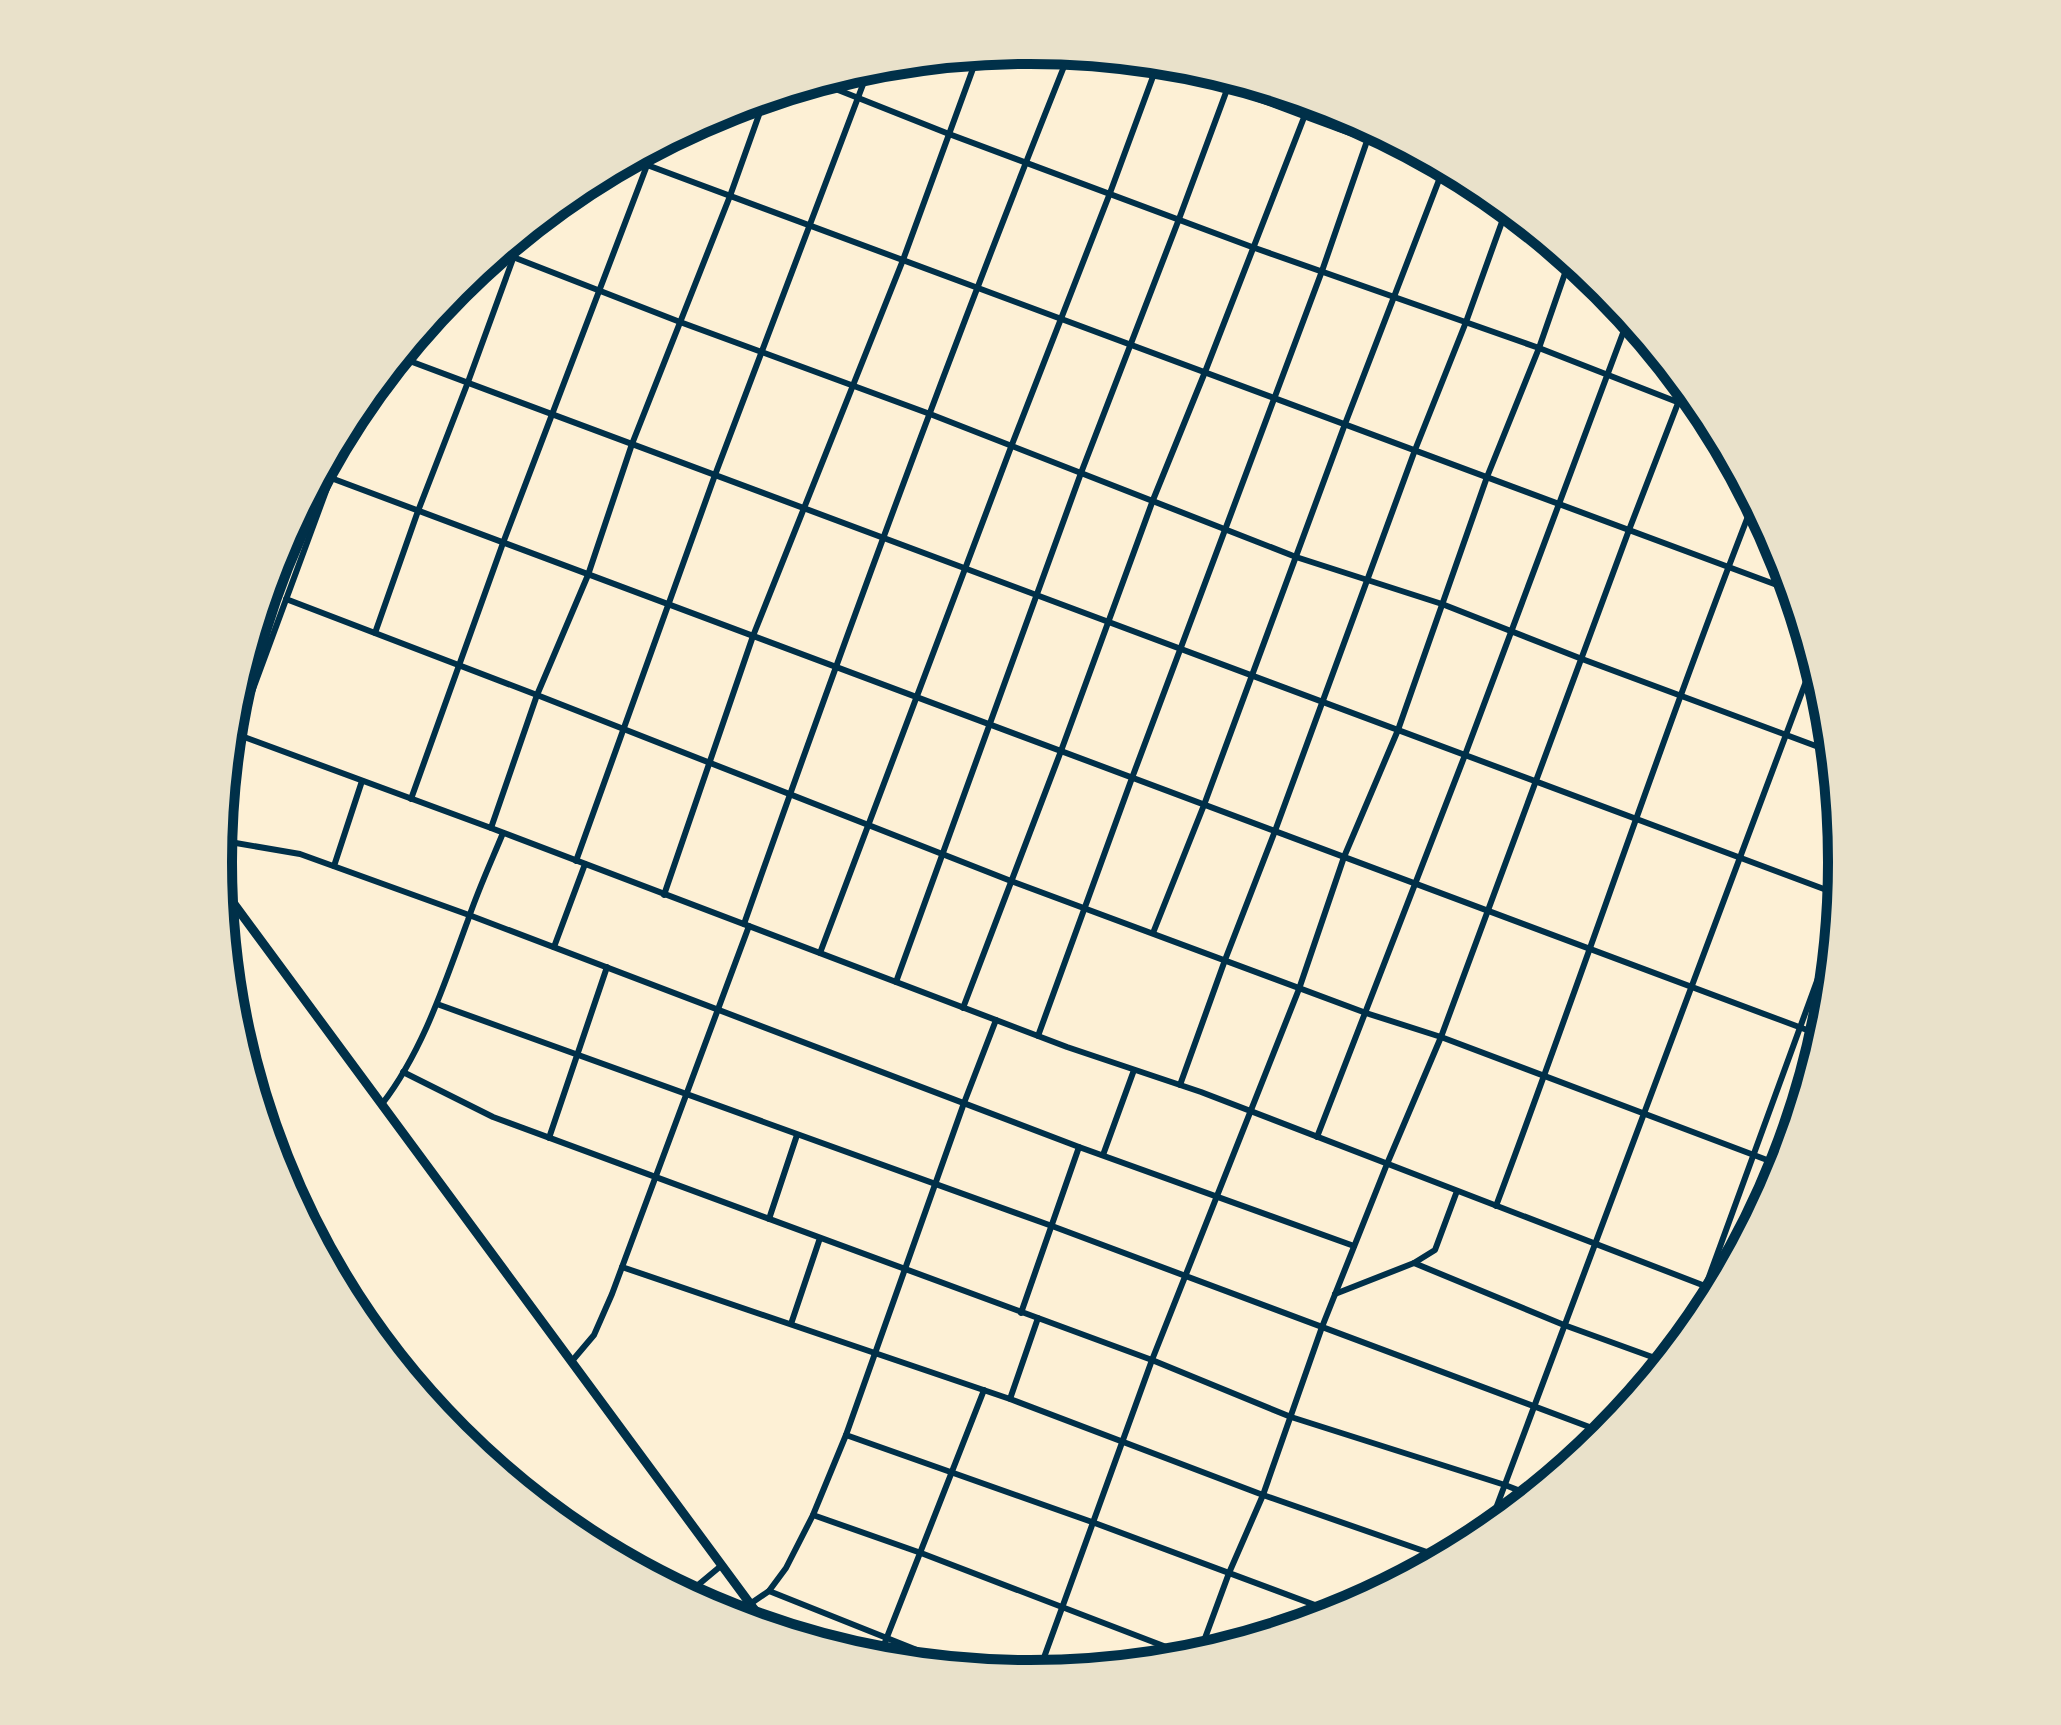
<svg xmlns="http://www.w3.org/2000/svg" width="2061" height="1725" font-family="'IBM Plex Sans',sans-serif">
<rect width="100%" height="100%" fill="#fdf0d5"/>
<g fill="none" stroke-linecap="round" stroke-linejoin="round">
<!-- minor -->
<g stroke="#003049" stroke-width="6">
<path d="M1163,63C1253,96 1342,133 1434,161"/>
<polyline points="818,82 949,134 1252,247 1539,348 1708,414"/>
<polyline points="631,159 1793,591"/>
<polyline points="500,252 680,322 930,414 1296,557 1442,604 1582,659 1832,752"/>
<polyline points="399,357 1840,895"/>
<polyline points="331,478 1823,1036"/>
<polyline points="286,599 537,695 1011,881 1366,1013 1441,1037 1783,1166"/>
<polyline points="261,613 292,529"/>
<polyline points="375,633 418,511 468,382 522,234"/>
<polyline points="236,734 491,828 1067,1047 1201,1092 1718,1291"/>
<polyline points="229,754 356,410"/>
<polyline points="411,799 503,543 654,147"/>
<polyline points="491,828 537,695 588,575 632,444 730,196 765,98"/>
<polyline points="221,837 230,842 300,854 469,915 1079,1147 1354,1246"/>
<polyline points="576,861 715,475 870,66"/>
<polyline points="334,866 362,781"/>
<polyline points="664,895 753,636 903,260 978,55"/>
<path d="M744,924C847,632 954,341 1069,54"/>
<polyline points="1153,933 1204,805 1345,424 1444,167"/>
<polyline points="554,947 585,864"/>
<polyline points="820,953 1011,447 1110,193 1158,63"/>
<polyline points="896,982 1081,473 1179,219 1228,87"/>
<polyline points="437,1004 1052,1226 1608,1434"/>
<polyline points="963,1008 1061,751 1153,500 1205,372 1310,102"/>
<polyline points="1038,1036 1132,778 1322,271 1367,141"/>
<polyline points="403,1072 493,1117 1152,1360 1291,1417 1505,1485 1533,1496"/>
<polyline points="1180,1085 1225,960 1275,831 1415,450 1466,322 1507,208"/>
<path d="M382,1104C423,1051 445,982 468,920C478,890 491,862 503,833"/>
<polyline points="1317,1137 1465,755 1629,317"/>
<polyline points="549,1138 607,967"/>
<polyline points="1103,1155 1134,1070"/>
<path d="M1496,1206C1584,972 1663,734 1754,501"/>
<polyline points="769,1219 797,1135"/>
<polyline points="1414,1263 1564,1325 1666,1362"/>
<polyline points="622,1267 1010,1399 1263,1495 1444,1558"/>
<polyline points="1335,1294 1414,1263 1435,1250 1457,1191"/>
<polyline points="1021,1313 1079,1147"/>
<polyline points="791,1324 820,1238"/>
<polyline points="1687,1337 1836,929"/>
<polyline points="572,1361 594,1335 612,1294 749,926"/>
<polyline points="1010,1399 1038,1318"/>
<polyline points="846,1435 1092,1522 1339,1614"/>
<polyline points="813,1515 921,1553 1195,1658"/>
<polyline points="1486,1535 1814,660"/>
<polyline points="769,1591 962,1668"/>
<polyline points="686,1595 722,1565"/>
<polyline points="750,1604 769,1591 786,1568 813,1515 846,1435 964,1103 996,1020"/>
<polyline points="1198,1657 1229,1573 1263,1495 1322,1327 1387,1164 1441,1037 1629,530 1685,385"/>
<polyline points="878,1660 984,1390"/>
<polyline points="1038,1674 1152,1360 1299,989 1344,857 1398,730 1487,477 1539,348 1570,259"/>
</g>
<!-- trunk -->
<polyline stroke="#003049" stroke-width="9" points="220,885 768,1628"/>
</g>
<!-- crop -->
<path d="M0 0H2061V1725H0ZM232 862a798 798 0 1 1 1596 0a798 798 0 1 1-1596 0Z" fill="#e9e1ca" fill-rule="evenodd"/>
<path fill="none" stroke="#003049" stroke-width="10" d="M232 862a798 798 0 1 1 1596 0a798 798 0 1 1-1596 0Z"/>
</svg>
